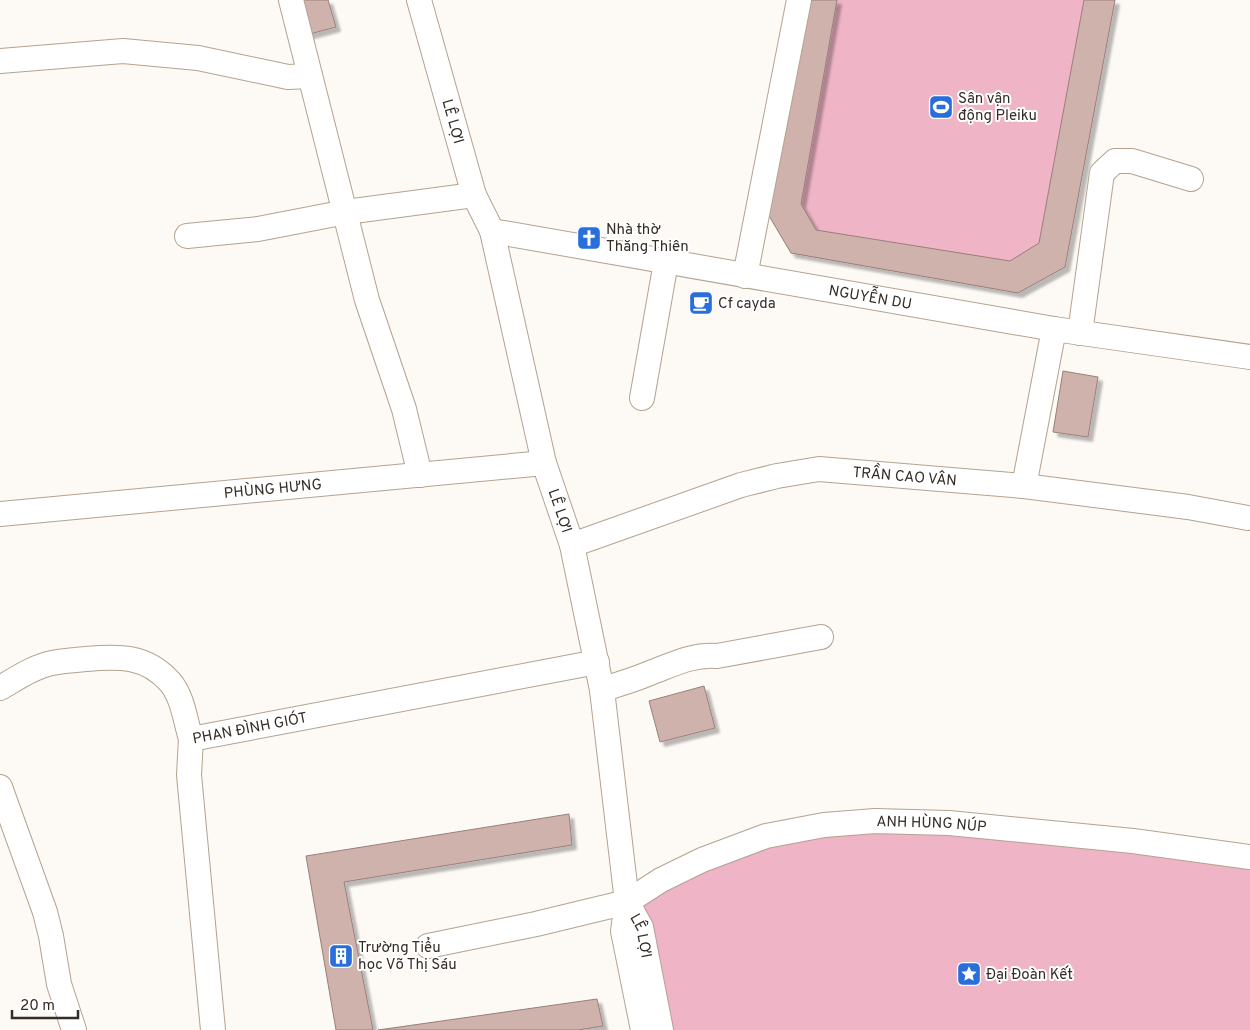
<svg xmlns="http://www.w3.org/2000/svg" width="1250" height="1030" font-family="Overpass,sans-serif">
<defs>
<filter id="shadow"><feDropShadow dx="4.5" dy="4.5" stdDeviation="1" flood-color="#0004"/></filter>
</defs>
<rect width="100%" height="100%" fill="#fdf9f5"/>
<!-- green -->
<g fill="#efb4c6">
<polygon points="808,0 1115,0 1065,267 1018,293 791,253 768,214"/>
<polygon points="875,821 1250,862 1250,1030 661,1030 627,902 702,860"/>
</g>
<!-- building -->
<g fill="#cfb2ac" stroke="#9a7f79" filter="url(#shadow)">
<polygon points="297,0 328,0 336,27 306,35"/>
<polygon points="808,0 837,0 801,204 816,230 1010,261 1039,243 1084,0 1115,0 1065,267 1018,293 791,253 768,214"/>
<polygon points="1063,371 1098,377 1088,437 1053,432"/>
<polygon points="704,686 715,728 660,742 649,701"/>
<polygon points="569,814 572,845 344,882 373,1030 336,1030 306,856"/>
<polygon points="597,999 603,1026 578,1030 378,1030"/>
</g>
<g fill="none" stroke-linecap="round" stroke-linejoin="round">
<defs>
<g id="minor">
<polyline points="291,0 367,300 404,409 420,475"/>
<path id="s1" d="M419,0L474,195L492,231L544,463L572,545L602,690L627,902L641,927L661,1030"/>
<polyline points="0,61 123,51 198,58 288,77 310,76"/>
<path id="s2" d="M492,231L1054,329L1250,357"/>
<polyline points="187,236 258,229 346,212 474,195"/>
<polyline points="745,276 799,0"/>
<polyline points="1080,333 1102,173 1115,161 1132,161 1191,179"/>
<polyline points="642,398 666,262"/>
<polyline points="1024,486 1054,329"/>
<path id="s3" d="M0,514L544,463"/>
<path id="s4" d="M572,545L741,485L777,476L819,469L1024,486L1188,507L1248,518"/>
<path d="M0,688C16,679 33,667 52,663C63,661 74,660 86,659C118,656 146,655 170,682C183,697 185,720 191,739"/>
<path d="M602,690C618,684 634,680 650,673C672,665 692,654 717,656L821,637"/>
<polyline points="0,787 45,912 51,936 59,984 74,1030"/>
<polyline points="627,902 623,931 643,1030"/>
<path id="s5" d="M428,946L536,924L627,902L661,880L702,860L766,836L824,825L875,821L949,823L1133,841L1250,857"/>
<path id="s6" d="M213,1030L189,775L191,739L597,662"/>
</g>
</defs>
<!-- minor casing -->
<use href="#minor" stroke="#b5a28f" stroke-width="26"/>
<!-- minor -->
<use href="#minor" stroke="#fff" stroke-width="24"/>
</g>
<!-- icons -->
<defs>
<symbol id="stadium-square" viewBox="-11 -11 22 22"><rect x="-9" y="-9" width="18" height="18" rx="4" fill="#296eda" stroke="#fff"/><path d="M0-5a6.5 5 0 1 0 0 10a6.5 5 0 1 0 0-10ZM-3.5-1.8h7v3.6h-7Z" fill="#fff"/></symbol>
<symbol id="church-square" viewBox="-11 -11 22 22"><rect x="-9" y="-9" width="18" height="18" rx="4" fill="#296eda" stroke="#fff"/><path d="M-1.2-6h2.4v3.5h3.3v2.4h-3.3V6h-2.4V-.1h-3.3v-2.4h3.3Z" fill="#fff"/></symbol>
<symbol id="cafe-square" viewBox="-11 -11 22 22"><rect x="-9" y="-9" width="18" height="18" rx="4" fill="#296eda" stroke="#fff"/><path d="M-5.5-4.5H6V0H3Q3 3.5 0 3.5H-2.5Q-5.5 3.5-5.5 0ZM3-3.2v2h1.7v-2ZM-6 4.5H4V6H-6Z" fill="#fff"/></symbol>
<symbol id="building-square" viewBox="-11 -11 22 22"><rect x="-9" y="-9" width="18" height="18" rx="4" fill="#296eda" stroke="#fff"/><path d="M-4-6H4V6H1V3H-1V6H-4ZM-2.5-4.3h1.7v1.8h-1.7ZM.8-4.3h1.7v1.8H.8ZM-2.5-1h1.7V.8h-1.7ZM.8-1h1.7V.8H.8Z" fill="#fff"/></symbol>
<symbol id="sight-square" viewBox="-11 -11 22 22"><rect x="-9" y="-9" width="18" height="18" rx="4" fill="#296eda" stroke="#fff"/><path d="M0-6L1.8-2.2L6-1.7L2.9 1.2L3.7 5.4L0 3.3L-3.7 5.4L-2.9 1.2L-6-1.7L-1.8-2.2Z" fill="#fff"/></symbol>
</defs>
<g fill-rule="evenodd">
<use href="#stadium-square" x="927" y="93" width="28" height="28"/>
<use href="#church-square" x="575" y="224" width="28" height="28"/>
<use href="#cafe-square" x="687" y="289" width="28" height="28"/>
<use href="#building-square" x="327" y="942" width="28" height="28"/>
<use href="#sight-square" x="955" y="960" width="28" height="28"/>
</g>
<g text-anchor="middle" stroke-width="4" stroke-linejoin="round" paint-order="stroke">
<!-- poi labels -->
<g font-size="15" fill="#342c25" stroke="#fff" text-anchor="start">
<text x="958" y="103">Sân vận<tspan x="958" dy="17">động Pleiku</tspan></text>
<text x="606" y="234">Nhà thờ<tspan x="606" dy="17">Thăng Thiên</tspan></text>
<text x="718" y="308">Cf cayda</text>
<text x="358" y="952">Trường Tiểu<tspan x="358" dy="17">học Võ Thị Sáu</tspan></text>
<text x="986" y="979">Đại Đoàn Kết</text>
</g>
<!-- street labels -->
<g font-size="15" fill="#342c25" stroke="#fff">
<text dy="5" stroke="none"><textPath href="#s1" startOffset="126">LÊ LỢI</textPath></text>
<text dy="5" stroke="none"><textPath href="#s2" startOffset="384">NGUYỄN DU</textPath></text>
<text dy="5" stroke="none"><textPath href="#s4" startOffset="345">TRẦN CAO VÂN</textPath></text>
<text dy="5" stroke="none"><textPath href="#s3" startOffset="274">PHÙNG HƯNG</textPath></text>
<text dy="5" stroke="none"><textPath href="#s1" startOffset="531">LÊ LỢI</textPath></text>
<text dy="5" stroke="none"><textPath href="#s6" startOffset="352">PHAN ĐÌNH GIÓT</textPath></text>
<text dy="5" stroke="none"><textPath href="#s5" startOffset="525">ANH HÙNG NÚP</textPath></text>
<text dy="5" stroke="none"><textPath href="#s1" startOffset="966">LÊ LỢI</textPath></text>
</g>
</g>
<!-- scale -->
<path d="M12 1010v8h66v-8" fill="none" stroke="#342c25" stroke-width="2.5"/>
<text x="20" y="1010" font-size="15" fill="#342c25" stroke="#ffffff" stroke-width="4" paint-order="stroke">20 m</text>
</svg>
